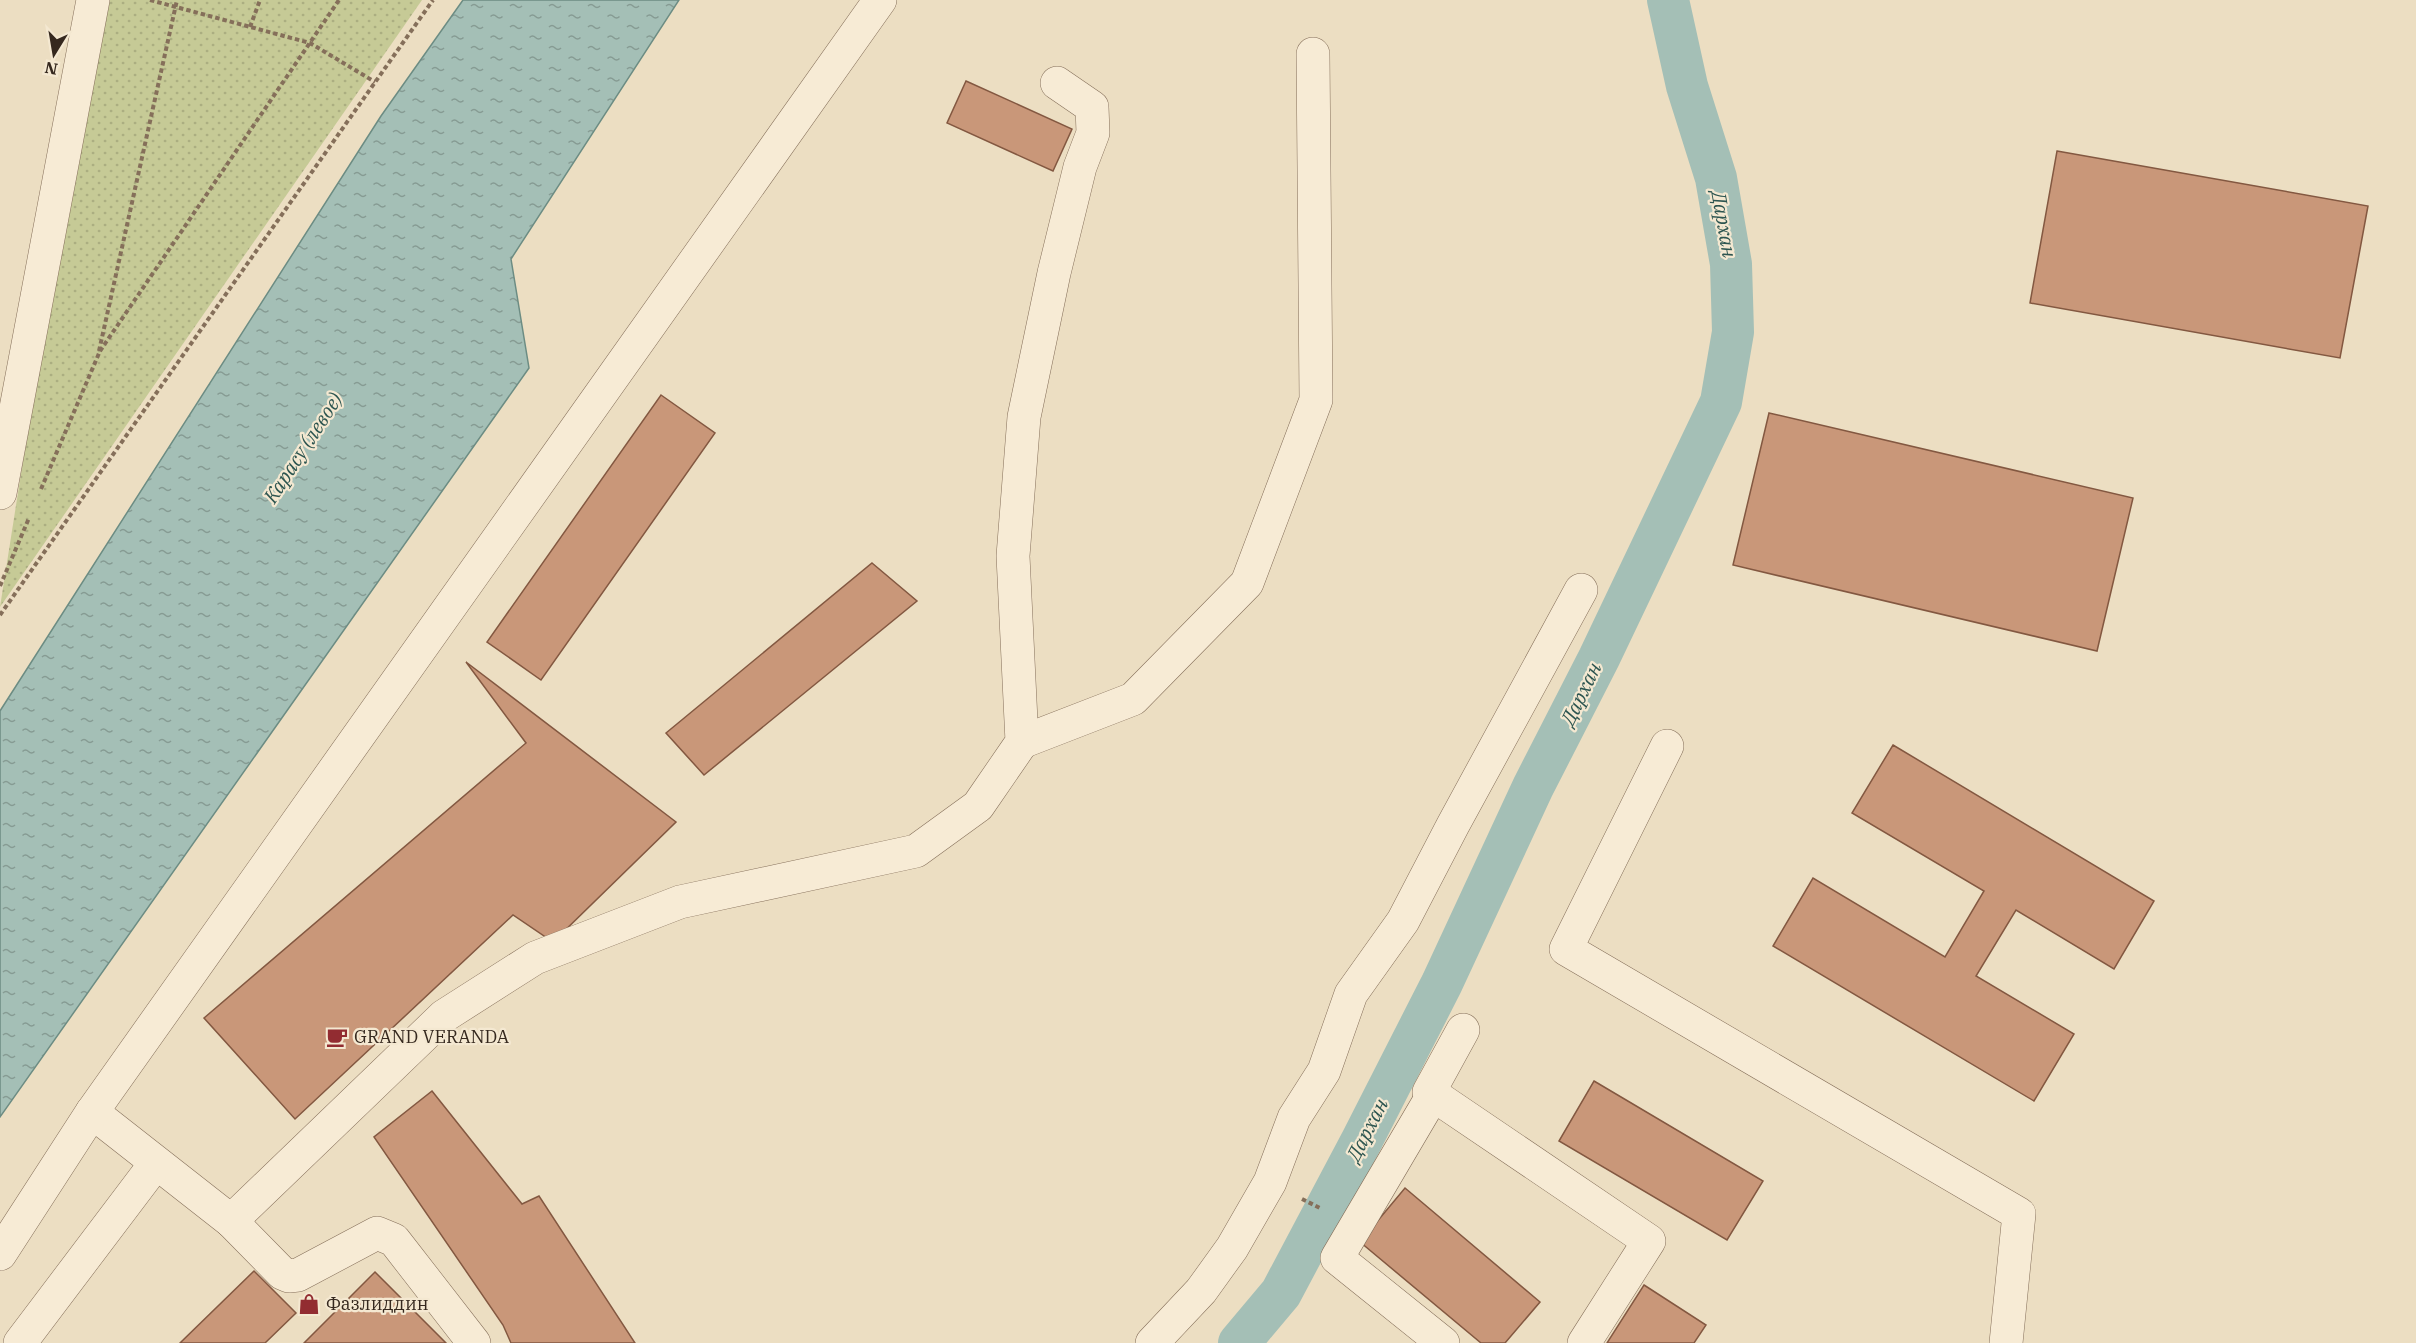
<svg xmlns="http://www.w3.org/2000/svg" width="2416" height="1343" font-family="'IBM Plex Serif',serif">
<defs>
<pattern id="grass-dots" width="8" height="8" patternUnits="userSpaceOnUse" patternTransform="scale(1.5)"><rect width="8" height="8" fill="#c6ca96"/><path d="M2 2h.1M6 6h.1" fill="none" stroke="#abae81" stroke-width="1.8" stroke-linecap="round"/></pattern>
<pattern id="water-ripples" width="26" height="14" patternUnits="userSpaceOnUse" patternTransform="scale(1.5)"><rect width="26" height="14" fill="#a4bfb6"/><path d="M2 4q2-2 4 0t4 0M15 11q2-2 4 0t4 0" fill="none" stroke="#869b93"/></pattern>
</defs>
<rect width="100%" height="100%" fill="#ecdec2"/>
<!-- grass -->
<polygon fill="url(#grass-dots)" points="103,0 422,0 0,607 57,245"/>
<!-- water -->
<polygon fill="url(#water-ripples)" stroke="#6c8c83" stroke-width="1.5" points="463,0 679,0 511,259 529,368 0,1117 0,711 381,116"/>
<g fill="none" stroke-linecap="round" stroke-linejoin="round">
<!-- canal -->
<polyline stroke="#a4bfb6" stroke-width="42" points="1239,1343 1281,1293 1362,1140 1442,983 1533,787 1599,658 1721,402 1733,332 1731,264 1716,178 1687,86 1668,0"/>
</g>
<!-- building -->
<g fill="#c99779" stroke="#835841" stroke-width="1.5">
<polygon points="966,81 1072,129 1053,171 947,123"/>
<polygon points="2057,151 2368,206 2340,358 2030,303"/>
<polygon points="661,395 715,433 541,680 487,642"/>
<polygon points="1769,413 2133,498 2097,651 1733,565"/>
<polygon points="872,563 917,601 704,775 666,733"/>
<polygon points="466,662 676,822 553,942 513,915 295,1119 204,1018 526,743"/>
<polygon points="1893,745 2154,901 2114,969 2016,910 1976,976 2074,1034 2034,1101 1773,946 1813,878 1945,957 1984,891 1852,813"/>
<polygon points="1594,1081 1763,1181 1727,1240 1559,1141"/>
<polygon points="432,1091 522,1204 539,1196 635,1343 511,1343 503,1325 374,1137"/>
<polygon points="1405,1188 1540,1302 1505,1343 1481,1343 1360,1242"/>
<polygon points="254,1271 296,1313 265,1343 180,1343"/>
<polygon points="375,1272 446,1343 304,1343"/>
<polygon points="1644,1285 1706,1325 1694,1343 1607,1343"/>
</g>
<g fill="none" stroke-linecap="round" stroke-linejoin="round">
<defs>
<g id="minor">
<polyline points="0,493 93,0"/>
<polyline points="1022,742 1133,699 1247,583 1316,400 1313,54"/>
<polyline points="1667,746 1566,949 2019,1214 2006,1343"/>
<polyline points="1463,1030 1429,1092 1649,1241 1584,1343"/>
<polyline points="1433,1095 1337,1258 1443,1343"/>
<polyline points="92,1112 231,1221 444,1016 535,958 680,902 916,851 978,806 1022,742 1013,556 1024,417 1054,273 1080,167 1093,133 1092,107 1057,83"/>
<polyline points="231,1221 282,1273 289,1276 298,1275 377,1233 394,1240 474,1343"/>
<polyline points="0,1254 92,1112 880,0"/>
<polyline points="20,1343 156,1163"/>
<polyline points="1152,1343 1201,1291 1232,1248 1270,1182 1294,1118 1324,1071 1351,994 1403,921 1453,825 1581,590"/>
</g>
</defs>
<!-- minor casing -->
<use href="#minor" stroke="#856f5a" stroke-width="34"/>
<!-- path -->
<g stroke="#856f5a" stroke-width="4" stroke-dasharray="4.5 3" stroke-linecap="butt">
<polyline points="150,0 310,43 375,82"/>
<polyline points="250,27 260,0"/>
<polyline points="99,351 177,0"/>
<polyline points="41,489 100,351 339,0"/>
<polyline points="0,586 29,518"/>
<polyline points="0,615 433,0"/>
<polyline points="1302,1199 1322,1209"/>
</g>
<!-- minor -->
<use href="#minor" stroke="#f7ebd5" stroke-width="33"/>
</g>
<!-- icons -->
<defs>
<symbol id="cafe-bare" viewBox="-9 -9 18 18"><path d="M-5.5-4.5H6V0H3Q3 3.5 0 3.5H-2.5Q-5.5 3.5-5.5 0ZM3-3.2v2h1.7v-2ZM-6 4.5H4V6H-6Z" fill="#922c31" stroke="#f4e8d1" stroke-width="2.5" paint-order="stroke"/></symbol>
<symbol id="shop-bare" viewBox="-9 -9 18 18"><path d="M-5-2.5h2.3a2.7 3.5 0 0 1 5.4 0H5L5.5 6h-11ZM-1.5-2.5h3a1.5 2.3 0 0 0-3 0Z" fill="#922c31" stroke="#f4e8d1" stroke-width="2.5" paint-order="stroke"/></symbol>
</defs>
<g fill-rule="evenodd">
<use href="#cafe-bare" x="322" y="1022" width="30" height="30"/>
<use href="#shop-bare" x="294" y="1289" width="30" height="30"/>
</g>
<g text-anchor="middle" stroke-width="4.5" stroke-linejoin="round" paint-order="stroke">
<!-- poi labels -->
<g font-size="18" fill="#35281e" stroke="#f4e8d1" text-anchor="start">
<text x="354" y="1043">GRAND VERANDA</text>
<text x="326" y="1310">Фазлиддин</text>
</g>
<!-- water labels -->
<g font-size="20" font-style="italic" fill="#2d5550" stroke="#f4e8d1">
<text transform="translate(1724 224) rotate(80)" y="7">Дархан</text>
<text transform="translate(303 448) rotate(-57)" y="7">Карасу (левое)</text>
<text transform="translate(1581 694) rotate(-64)" y="7">Дархан</text>
<text transform="translate(1367 1130) rotate(-63)" y="7">Дархан</text>
</g>
</g>
<!-- north arrow -->
<g transform="translate(54 54) rotate(191)" stroke="#f4e8d1" stroke-width="4.5" paint-order="stroke">
<path d="M0-4.5L10 22L0 15L-10 22Z" fill="#35281e"/>
<text y="-9" font-size="16" font-weight="bold" text-anchor="middle" fill="#35281e">N</text>
</g>
</svg>
